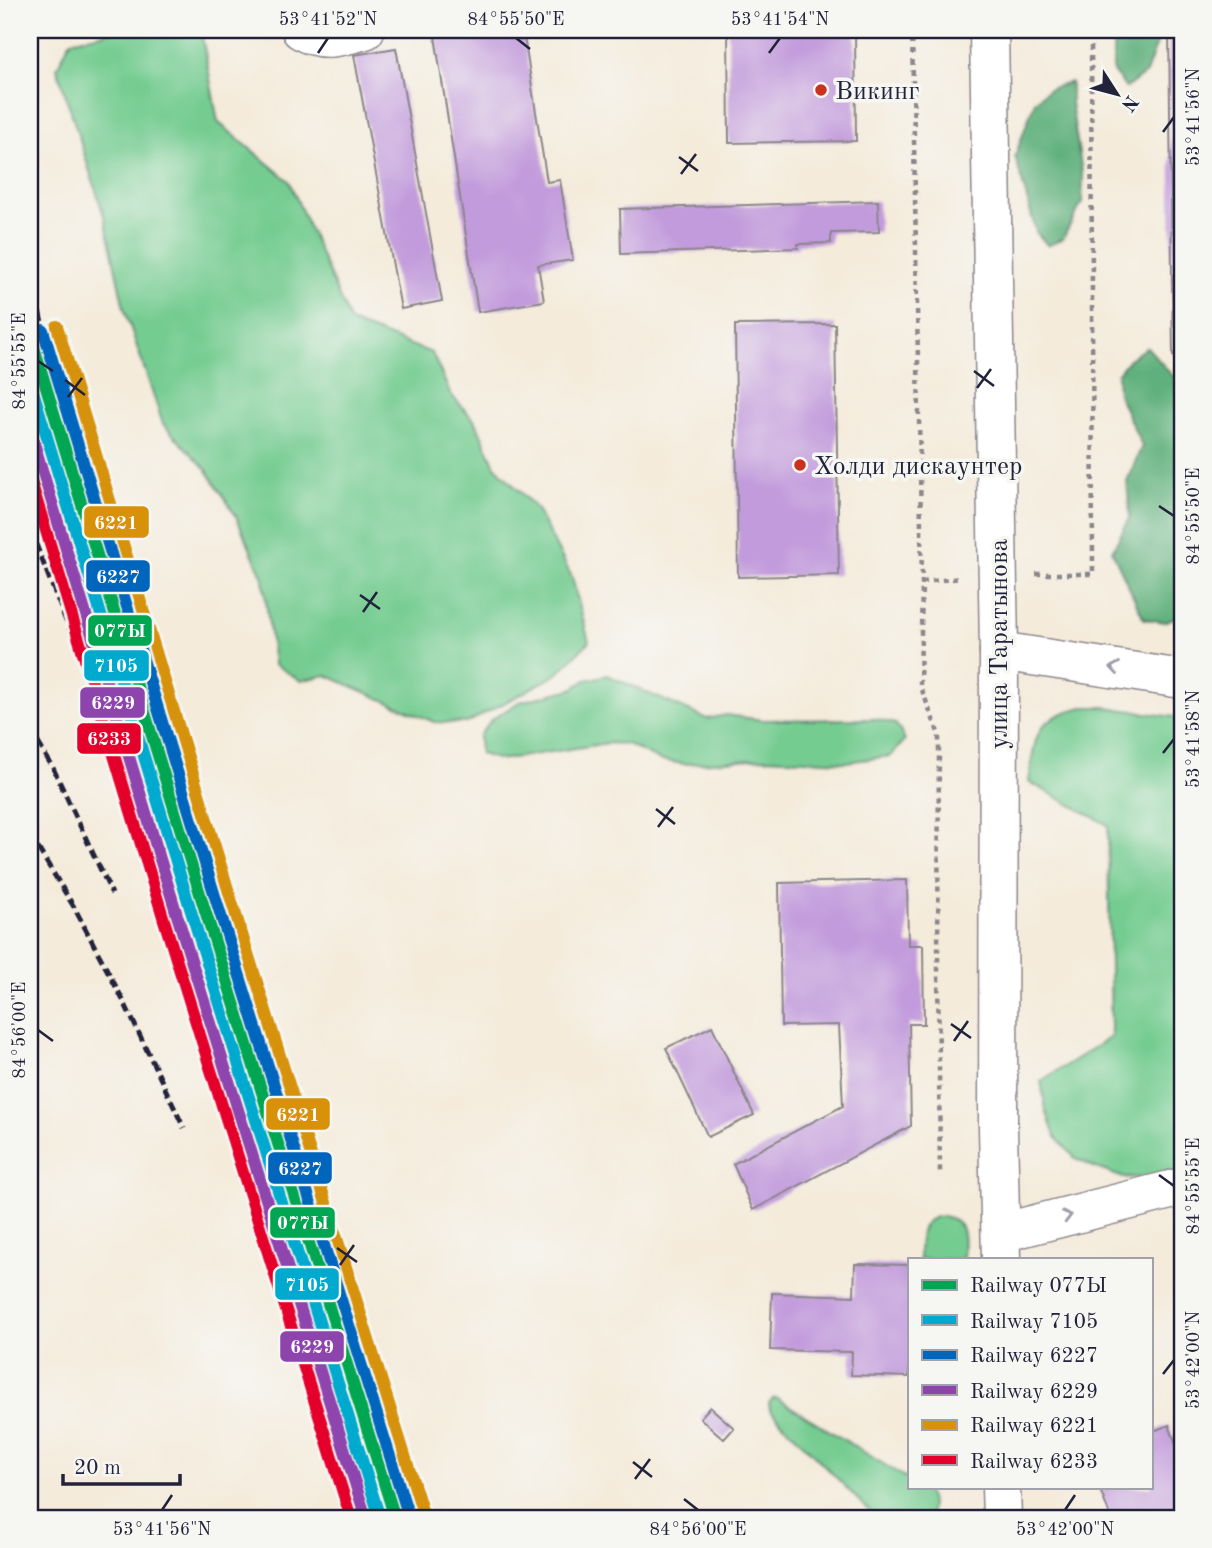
<svg xmlns="http://www.w3.org/2000/svg" width="1212" height="1548" font-family="'Old Standard TT',serif">
<rect width="100%" height="100%" fill="#f6f6f2"/>
<filter id="ink" filterUnits="userSpaceOnUse"><feTurbulence type="fractalNoise" baseFrequency=".0143" numOctaves="2"/><feDisplacementMap in="SourceGraphic" scale="14" xChannelSelector="R" yChannelSelector="G"/><feConvolveMatrix kernelMatrix="1 2 1 2 8 2 1 2 1" color-interpolation-filters="sRGB"/></filter>
<filter id="wash" filterUnits="userSpaceOnUse"><feTurbulence type="fractalNoise" baseFrequency=".00686" numOctaves="4" result="noise"/><feDisplacementMap in="SourceGraphic" scale="28" xChannelSelector="R" yChannelSelector="G"/><feGaussianBlur stdDeviation="1.57" result="paint"/><feColorMatrix in="noise" values="0 0 0 0 0 0 0 0 0 0 0 0 0 0 0 0 0 1.4 0 .05"/><feComposite in="paint" operator="in"/></filter>
<g filter="url(#wash)">
<rect width="100%" height="100%" fill="#f4ebdb"/>
<!-- green -->
<g fill="#74cc91" stroke="#4b7766" stroke-width="2">
<polygon points="118,30 197,30 202,36 218,122 289,181 350,322 432,353 451,395 476,422 495,466 536,508 572,577 589,642 556,675 467,723 434,722 326,675 301,681 274,664 263,578 236,516 206,469 163,424 124,308 105,219 57,68 70,41"/>
<polygon points="607,675 707,719 726,715 762,720 875,719 896,724 905,740 891,756 846,762 766,758 684,764 659,760 627,744 608,743 500,760 480,754 479,736 491,720 519,702 572,689 586,680"/>
<path d="M1083,707H1105L1182,718V1170L1158,1177L1124,1178L1096,1168L1076,1159L1055,1136L1046,1111L1041,1081L1111,1037L1108,825L1029,782C1036,736 1032,719 1083,707Z"/>
<path d="M942,1216C968,1220 964,1239 963,1259H919C920,1239 916,1219 942,1216Z"/>
<path d="M774,1398L778,1399L909,1480V1487C930,1487 934,1500 929,1518H876L770,1410L769,1403Z"/>
</g>
<!-- forest -->
<g fill="#5fb07b" stroke="#40695b" stroke-width="2">
<polygon points="1113,30 1159,30 1159,37 1146,73 1126,88 1113,72"/>
<polygon points="1071,82 1071,103 1083,179 1082,203 1063,238 1048,246 1036,232 1015,156 1035,101 1049,89"/>
<polygon points="1147,347 1173,376 1182,382 1182,455 1176,470 1182,482 1182,614 1165,622 1144,619 1112,551 1130,517 1127,481 1142,446 1118,394 1117,374 1129,359"/>
</g>
<g id="blocks">
<!-- building -->
<g fill="#c29bdc">
<polygon points="434,30 523,30 547,182 560,180 573,260 538,265 544,301 478,312"/>
<polygon points="728,30 855,30 856,141 729,143"/>
<polygon points="1169,30 1182,30 1182,356 1173,356"/>
<polygon points="396,48 442,301 401,309 354,55"/>
<polygon points="878,201 879,232 831,233 831,243 798,244 798,248 621,254 620,209"/>
<polygon points="835,324 839,575 738,577 735,325"/>
<polygon points="907,880 908,945 923,945 924,1024 909,1024 911,1126 753,1210 733,1164 843,1106 839,1025 781,1026 779,883"/>
<polygon points="712,1026 754,1115 708,1137 666,1048"/>
<polygon points="855,1264 909,1265 909,1377 851,1375 852,1352 770,1350 772,1293 854,1296"/>
<polygon points="710,1407 734,1428 724,1439 700,1418"/>
<polygon points="1169,1425 1182,1461 1182,1518 1111,1518 1099,1487 1151,1487 1151,1432"/>
</g>
</g>
</g>
<g filter="url(#ink)">
<use href="#blocks" fill-opacity="0" stroke="#8b868b" stroke-width="2"/>
<g fill="none" stroke-linecap="round" stroke-linejoin="round">
<defs>
<g id="minor">
<path d="M301,30C322,44 343,36 365,30"/>
<polyline points="989,30 999,651 998,1128 1001,1259"/>
<polyline points="999,651 1182,679"/>
<polyline points="1001,1233 1182,1187"/>
<polyline points="1001,1487 1002,1518"/>
</g>
</defs>
<!-- minor casing -->
<use href="#minor" stroke="#8b868b" stroke-width="41"/>
<!-- path -->
<g stroke="#8b868b" stroke-width="4.5" stroke-dasharray="5 5" stroke-linecap="butt">
<polyline points="912,30 922,582 920,685 939,735 938,965 940,1174"/>
<polyline points="1036,574 1093,574 1091,30"/>
<polyline points="922,582 961,578"/>
</g>
<!-- minor -->
<use href="#minor" stroke="#fff" stroke-width="38"/>
<!-- rail -->
<g stroke="#22223b" stroke-width="5" stroke-dasharray="10 5" stroke-linecap="butt">
<polyline points="30,268 79,495"/>
<polyline points="30,529 153,844"/>
<polyline points="30,729 53,768 112,894"/>
<polyline points="30,835 74,907 124,1002 184,1128"/>
</g>
<defs>
<polyline id="rail-1" points="30,334 204,907 395,1518"/>
<polyline id="rail-2" points="30,381 191,911 380,1518"/>
<polyline id="rail-3" points="43,330 217,903 408,1514"/>
<polyline id="rail-4" points="30,430 177,915 366,1518"/>
<polyline id="rail-5" points="57,326 231,899 422,1510"/>
<polyline id="rail-6" points="30,478 164,920 351,1518"/>
</defs>
<!-- rail-1 casing -->
<use href="#rail-1" stroke="#f6f6f2" stroke-width="18"/>
<!-- rail-2 casing -->
<use href="#rail-2" stroke="#f6f6f2" stroke-width="18"/>
<!-- rail-3 casing -->
<use href="#rail-3" stroke="#f6f6f2" stroke-width="18"/>
<!-- rail-4 casing -->
<use href="#rail-4" stroke="#f6f6f2" stroke-width="18"/>
<!-- rail-5 casing -->
<use href="#rail-5" stroke="#f6f6f2" stroke-width="18"/>
<!-- rail-6 casing -->
<use href="#rail-6" stroke="#f6f6f2" stroke-width="18"/>
<!-- rail-1 -->
<use href="#rail-1" stroke="#00a651" stroke-width="12"/>
<!-- rail-2 -->
<use href="#rail-2" stroke="#00a9ce" stroke-width="12"/>
<!-- rail-3 -->
<use href="#rail-3" stroke="#0065bd" stroke-width="12"/>
<!-- rail-4 -->
<use href="#rail-4" stroke="#8e44ad" stroke-width="12"/>
<!-- rail-5 -->
<use href="#rail-5" stroke="#d79209" stroke-width="12"/>
<!-- rail-6 -->
<use href="#rail-6" stroke="#e4002b" stroke-width="12"/>
</g>
<!-- one-way arrows -->
<defs><path id="oneway-chevron" d="M-2-3.5L2.5 0L-2 3.5" fill="none" stroke-width="1.6" stroke-linecap="round" stroke-linejoin="round" transform="scale(1.75)"/></defs>
<g stroke="#9c9ca7">
<use href="#oneway-chevron" transform="translate(1115 668) rotate(-171)"/>
<use href="#oneway-chevron" transform="translate(1067 1216) rotate(-14)"/>
</g>
</g>
<!-- ticks -->
<path fill="none" stroke="#22223b" stroke-width="2.5" d="M516,38L530,49M318,53L328,38M769,53L780,38M1163,132L1174,117M679,157L698,171M681,174L696,154M38,361L53,371M974,371L994,386M65,380L85,395M977,388L991,369M68,397L82,378M1159,506L1174,516M360,595L380,609M363,612L377,592M1163,753L1174,739M656,809L675,824M658,827L673,807M951,1024L971,1038M38,1030L53,1041M954,1041L968,1021M1159,1175L1174,1186M337,1248L357,1262M340,1265L354,1245M1163,1374L1174,1360M633,1462L652,1477M635,1479L650,1459M684,1499L698,1510M162,1510L172,1495M1065,1510L1075,1495"/>
<!-- markers -->
<g fill="#c8321e" stroke="#f6f6f2" stroke-width="2.5">
<circle cx="821" cy="90" r="7"/>
<circle cx="800" cy="465" r="7"/>
</g>
<g text-anchor="middle" stroke-width="7" stroke-linejoin="round" paint-order="stroke">
<!-- poi labels -->
<g font-size="26" fill="#22223b" stroke="#f6f6f2" text-anchor="start">
<text x="835" y="99">Викинг</text>
<text x="814" y="474">Холди дискаунтер</text>
</g>
<!-- street labels -->
<g font-size="26" fill="#22223b" stroke="#f6f6f2">
<text transform="translate(998 644) rotate(-90)" y="9">улица Таратынова</text>
</g>
</g>
<g stroke="#f6f6f2" stroke-width="2.5">
<rect x="83" y="505" width="67" height="34" rx="7" fill="#d79209"/>
<rect x="85" y="559" width="66" height="34" rx="7" fill="#0065bd"/>
<rect x="87" y="614" width="66" height="33" rx="7" fill="#00a651"/>
<rect x="83" y="649" width="67" height="33" rx="7" fill="#00a9ce"/>
<rect x="79" y="686" width="67" height="33" rx="7" fill="#8e44ad"/>
<rect x="76" y="722" width="66" height="33" rx="7" fill="#e4002b"/>
<rect x="265" y="1097" width="66" height="34" rx="7" fill="#d79209"/>
<rect x="267" y="1151" width="66" height="34" rx="7" fill="#0065bd"/>
<rect x="269" y="1206" width="67" height="33" rx="7" fill="#00a651"/>
<rect x="274" y="1267" width="66" height="34" rx="7" fill="#00a9ce"/>
<rect x="279" y="1330" width="66" height="33" rx="7" fill="#8e44ad"/>
</g>
<g font-size="19" text-anchor="middle" font-weight="bold" fill="#fff">
<text x="116" y="529">6221</text>
<text x="118" y="583">6227</text>
<text x="120" y="637">077Ы</text>
<text x="116" y="672">7105</text>
<text x="113" y="709">6229</text>
<text x="109" y="745">6233</text>
<text x="298" y="1121">6221</text>
<text x="300" y="1175">6227</text>
<text x="303" y="1229">077Ы</text>
<text x="307" y="1291">7105</text>
<text x="312" y="1353">6229</text>
</g>
<!-- margin -->
<rect width="1212" height="1548" fill="none" stroke="#f6f6f2" stroke-width="77"/>
<!-- legend -->
<rect x="908" y="1258" width="245" height="231" fill="#f6f6f2" stroke="#a1a1a9" stroke-width="2"/>
<rect x="922" y="1280" width="35" height="10" fill="#00a651" stroke="#a1a1a9" stroke-width="2"/>
<text x="970" y="1292" font-size="21" fill="#22223b">Railway 077Ы</text>
<rect x="922" y="1315" width="35" height="10" fill="#00a9ce" stroke="#a1a1a9" stroke-width="2"/>
<text x="970" y="1328" font-size="21" fill="#22223b">Railway 7105</text>
<rect x="922" y="1350" width="35" height="10" fill="#0065bd" stroke="#a1a1a9" stroke-width="2"/>
<text x="970" y="1362" font-size="21" fill="#22223b">Railway 6227</text>
<rect x="922" y="1385" width="35" height="10" fill="#8e44ad" stroke="#a1a1a9" stroke-width="2"/>
<text x="970" y="1398" font-size="21" fill="#22223b">Railway 6229</text>
<rect x="922" y="1420" width="35" height="10" fill="#d79209" stroke="#a1a1a9" stroke-width="2"/>
<text x="970" y="1432" font-size="21" fill="#22223b">Railway 6221</text>
<rect x="922" y="1455" width="35" height="10" fill="#e4002b" stroke="#a1a1a9" stroke-width="2"/>
<text x="970" y="1468" font-size="21" fill="#22223b">Railway 6233</text>
<!-- north arrow -->
<g transform="translate(1117 94) rotate(126)" stroke="#f6f6f2" stroke-width="5" paint-order="stroke">
<path d="M0-5L12 26L0 18L-12 26Z" fill="#22223b"/>
<text y="-10" font-size="19" font-weight="bold" text-anchor="middle" fill="#22223b">N</text>
</g>
<!-- scale -->
<path d="M63 1474v10h117v-10" fill="none" stroke="#22223b" stroke-width="3.5"/>
<text x="74" y="1474" font-size="21" fill="#22223b" stroke="#f6f6f2" stroke-width="5" paint-order="stroke">20 m</text>
<rect x="38" y="38" width="1136" height="1472" fill="none" stroke="#22223b" stroke-width="2.5"/>
<g font-size="18" text-anchor="middle" fill="#22223b">
<text x="328" y="25">53°41'52"N</text>
<text x="516" y="25">84°55'50"E</text>
<text x="780" y="25">53°41'54"N</text>
<text transform="translate(1193 117) rotate(-90)" y="6">53°41'56"N</text>
<text transform="translate(19 361) rotate(-90)" y="6">84°55'55"E</text>
<text transform="translate(1193 516) rotate(-90)" y="6">84°55'50"E</text>
<text transform="translate(1193 739) rotate(-90)" y="6">53°41'58"N</text>
<text transform="translate(19 1030) rotate(-90)" y="6">84°56'00"E</text>
<text transform="translate(1193 1186) rotate(-90)" y="6">84°55'55"E</text>
<text transform="translate(1193 1360) rotate(-90)" y="6">53°42'00"N</text>
<text x="162" y="1535">53°41'56"N</text>
<text x="698" y="1535">84°56'00"E</text>
<text x="1065" y="1535">53°42'00"N</text>
</g>
</svg>
